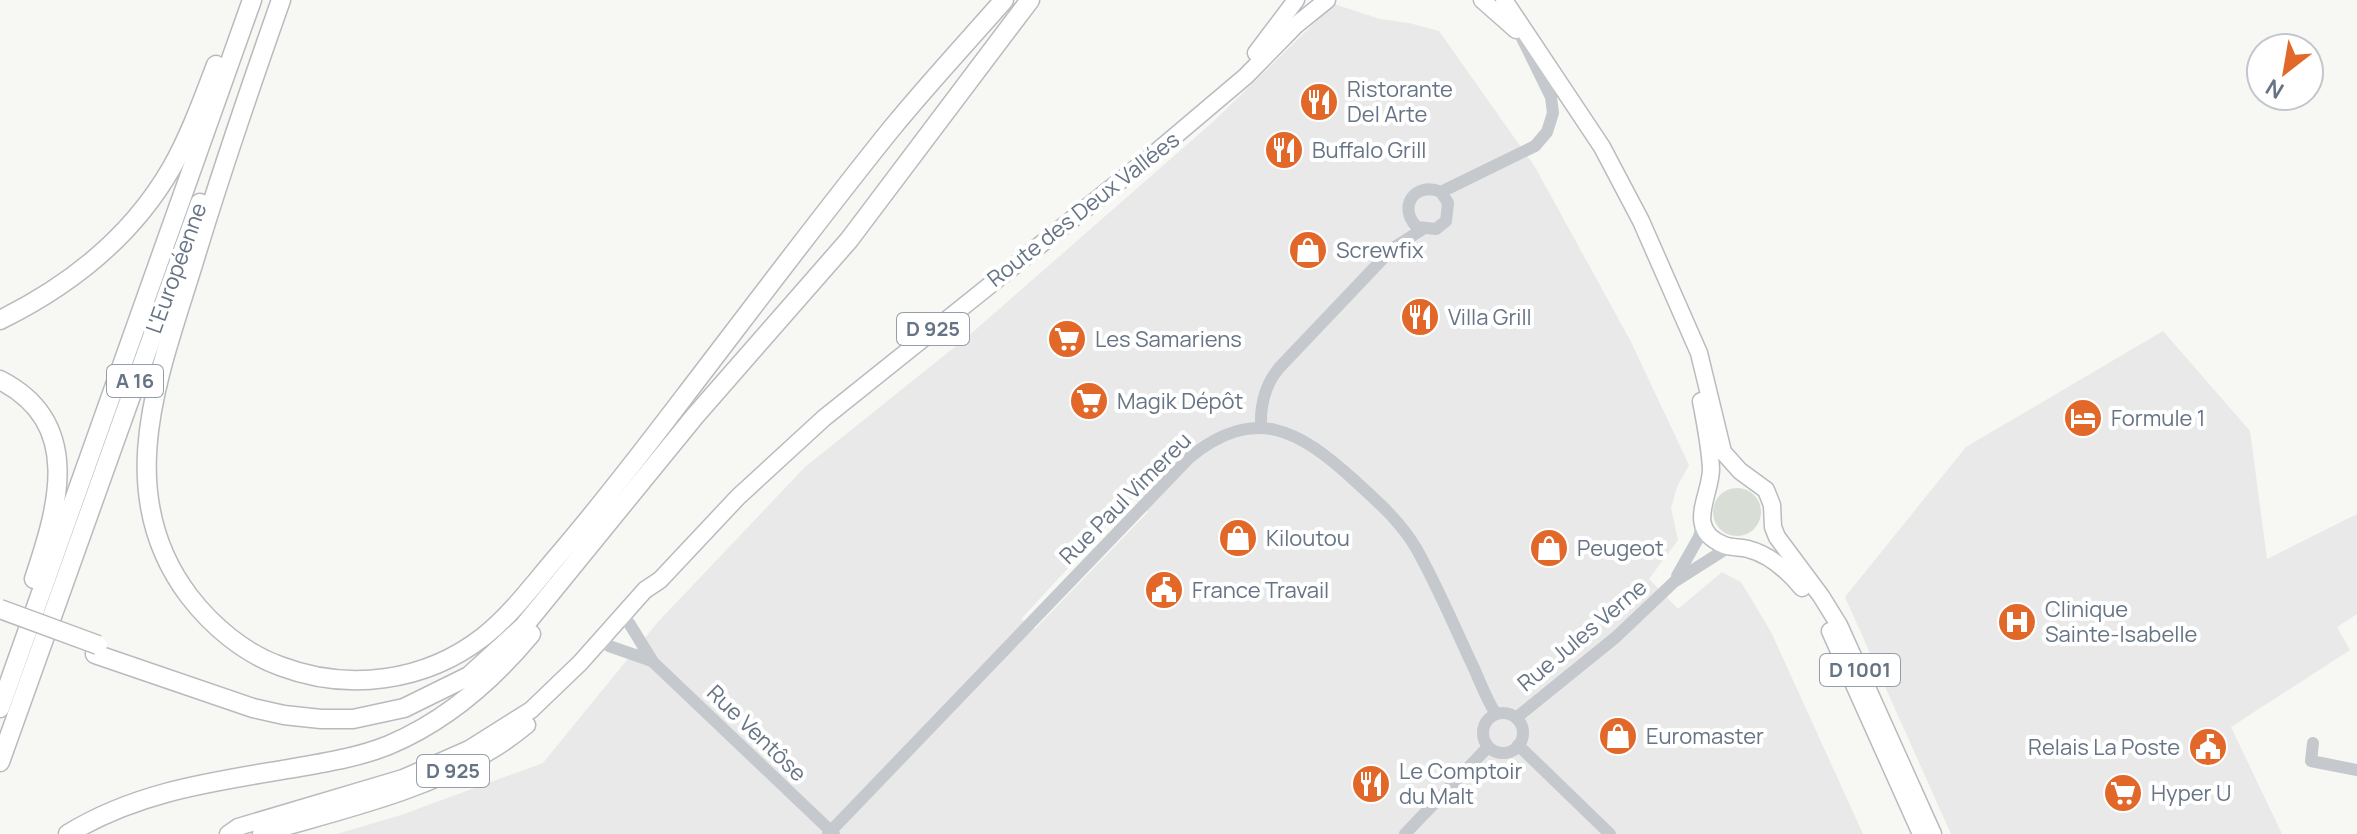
<svg xmlns="http://www.w3.org/2000/svg" width="2357" height="834" font-family="Manrope,sans-serif">
<rect width="100%" height="100%" fill="#f7f7f4"/>
<!-- built -->
<g fill="#e8e9e8" fill-rule="evenodd">
<path d="M1334,4L1380,19L1409,23L1439,31L1535,167L1630,340L1689,465L1677,487L1671,508L1678,540L1649,579L1678,609L1722,572L1741,582L1771,632L1863,834H337L401,815L543,763L657,623L805,467L966,338L1214,121ZM1133,498L1148,512L1035,629L1021,619Z"/>
<polygon points="2163,331 2250,431 2267,559 2357,514 2357,614 2337,627 2350,650 2231,727 2282,834 1951,834 1845,597 1966,447"/>
</g>
<!-- green -->
<circle fill="#d8ded5" cx="1737" cy="512" r="24"/>
<g fill="none" stroke-linecap="round" stroke-linejoin="round">
<defs>
<g id="major">
<polyline points="1482,0 1516,30"/>
<polyline points="1504,0 1602,147 1641,221 1699,353 1723,452 1740,471 1766,490 1772,505 1773,527 1777,537 1821,596 1839,625 1933,834"/>
<polyline points="1256,53 1296,0"/>
<path d="M1701,401C1705,422 1710,447 1711,469C1711,496 1684,529 1724,545C1732,548 1740,547 1748,549C1771,555 1788,571 1802,588"/>
<polyline points="1830,631 1921,834"/>
<polyline points="228,834 238,827 403,778 469,749 531,710 580,663 645,590 660,580 738,497 824,418 1155,153 1246,76 1296,25 1327,0"/>
<path d="M261,834C338,811 423,793 492,750C504,743 516,734 527,725"/>
</g>
<g id="highway">
<path d="M281,0C251,85 222,169 196,255C162,368 108,489 189,596C212,626 244,653 280,666C348,692 425,682 483,637C511,615 533,585 556,558C601,506 642,452 684,397C753,307 821,216 892,128C928,84 967,42 1004,0"/>
<path d="M0,320C71,285 132,237 172,167C190,135 203,99 216,65"/>
<path d="M0,380C84,423 58,507 34,579"/>
<polyline points="95,654 253,708 284,715 321,719 353,719 404,708 469,676 524,626 695,416 849,240 1030,0"/>
<polyline points="0,708 252,0"/>
<polyline points="0,762 200,203"/>
<path d="M68,834C136,792 211,782 288,769C322,763 357,758 389,745C446,721 492,681 531,634"/>
</g>
</defs>
<!-- major casing -->
<use href="#major" stroke="#b8bbc0" stroke-width="19"/>
<!-- highway casing -->
<use href="#highway" stroke="#b8babe" stroke-width="21"/>
<!-- minor -->
<g stroke="#c5c8cc" stroke-width="12">
<path d="M1441,192L1448,203L1446,221L1436,229L1417,227C1397,207 1415,181 1441,192L1535,146L1547,132L1553,113L1551,97L1522,38"/>
<path d="M1261,428C1260,406 1264,386 1279,368L1393,248L1423,229"/>
<polyline points="1677,576 1699,537 1703,521"/>
<polyline points="629,623 653,662 834,834"/>
<polyline points="609,646 652,661"/>
<circle cx="1503" cy="733" r="20"/>
<polyline points="1516,718 1616,637 1674,582 1729,547"/>
<polyline points="2313,743 2311,761 2357,770"/>
<polyline points="1518,745 1610,834"/>
<path d="M828,834L1189,458C1255,404 1299,430 1354,480C1378,502 1400,521 1416,548C1437,585 1454,626 1472,664C1480,681 1486,699 1496,714"/>
<polyline points="1405,834 1488,747"/>
</g>
<!-- major -->
<use href="#major" stroke="#fff" stroke-width="16"/>
<!-- highway -->
<use href="#highway" stroke="#fff" stroke-width="18"/>
<defs>
<polyline id="highway-bridge" points="0,609 98,645"/>
</defs>
<!-- highway-bridge casing -->
<use href="#highway-bridge" stroke="#b8babe" stroke-width="21" stroke-linecap="butt"/>
<!-- highway-bridge -->
<use href="#highway-bridge" stroke="#fff" stroke-width="18"/>
</g>
<!-- icons -->
<defs>
<symbol id="restaurant-disc" viewBox="-11 -11 22 22"><circle r="9.5" fill="#e2682a" stroke="#fff"/><path d="M-5-6h1v4h1v-4h1v4h1v-4h1v5L-1.5 .5V6h-2V.5L-5-1ZM5-6V6H3V1.5H1.5Q1.5-4 5-6Z" fill="#fff"/></symbol>
<symbol id="shop-disc" viewBox="-11 -11 22 22"><circle r="9.5" fill="#e2682a" stroke="#fff"/><path d="M-5-2.5h2.3a2.7 3.5 0 0 1 5.4 0H5L5.5 6h-11ZM-1.5-2.5h3a1.5 2.3 0 0 0-3 0Z" fill="#fff"/></symbol>
<symbol id="supermarket-disc" viewBox="-11 -11 22 22"><circle r="9.5" fill="#e2682a" stroke="#fff"/><path d="M-6-5.5h2.5l.6 2H6L4.5 2H-2.5L-4.4-4H-6ZM-1.5 3.2a1.3 1.3 0 1 0 .1 0ZM3 3.2a1.3 1.3 0 1 0 .1 0Z" fill="#fff"/></symbol>
<symbol id="hotel-disc" viewBox="-11 -11 22 22"><circle r="9.5" fill="#e2682a" stroke="#fff"/><path d="M-6-4.5h1.5V1H6V5H4.5V3h-9V5H-6ZM-4 0a1.8 1.8 0 1 1 3.6 0ZM.5 0V-2.5h3Q6-2.5 6 0Z" fill="#fff"/></symbol>
<symbol id="civic-disc" viewBox="-11 -11 22 22"><circle r="9.5" fill="#e2682a" stroke="#fff"/><path d="M-.6-6.5H3V-4.5H.6V-3L4-1V1h2V6H-6V1h2V-1L-.6-3ZM-1.2 2.5V6h2.4V2.5Z" fill="#fff"/></symbol>
<symbol id="hospital-disc" viewBox="-11 -11 22 22"><circle r="9.5" fill="#e2682a" stroke="#fff"/><path d="M-5-5h3v3.5h4V-5h3V5h-3V1.5h-4V5h-3Z" fill="#fff"/></symbol>
</defs>
<g fill-rule="evenodd">
<use href="#restaurant-disc" x="1297" y="80" width="44" height="44"/>
<use href="#restaurant-disc" x="1262" y="128" width="44" height="44"/>
<use href="#shop-disc" x="1286" y="228" width="44" height="44"/>
<use href="#restaurant-disc" x="1398" y="295" width="44" height="44"/>
<use href="#supermarket-disc" x="1045" y="317" width="44" height="44"/>
<use href="#supermarket-disc" x="1067" y="379" width="44" height="44"/>
<use href="#hotel-disc" x="2061" y="396" width="44" height="44"/>
<use href="#shop-disc" x="1216" y="516" width="44" height="44"/>
<use href="#shop-disc" x="1527" y="526" width="44" height="44"/>
<use href="#civic-disc" x="1142" y="568" width="44" height="44"/>
<use href="#hospital-disc" x="1995" y="600" width="44" height="44"/>
<use href="#shop-disc" x="1596" y="714" width="44" height="44"/>
<use href="#civic-disc" x="2186" y="725" width="44" height="44"/>
<use href="#restaurant-disc" x="1349" y="762" width="44" height="44"/>
<use href="#supermarket-disc" x="2101" y="771" width="44" height="44"/>
</g>
<g text-anchor="middle" stroke-width="8" stroke-linejoin="round" paint-order="stroke">
<!-- shield labels -->
<g fill="#fff" stroke="#949eaa" stroke-width="2">
<rect x="897" y="313" width="72" height="32" rx="6"/>
<rect x="107" y="365" width="56" height="32" rx="6"/>
<rect x="1820" y="654" width="80" height="32" rx="6"/>
<rect x="417" y="755" width="72" height="32" rx="6"/>
</g>
<g font-size="20" font-weight="bold" fill="#667485">
<text x="933" y="336">D 925</text>
<text x="135" y="388">A 16</text>
<text x="1860" y="677">D 1001</text>
<text x="453" y="778">D 925</text>
</g>
<!-- poi labels -->
<g font-size="22" fill="#667485" stroke="#fff" text-anchor="start">
<text x="1347" y="97">Ristorante<tspan x="1347" dy="25">Del Arte</tspan></text>
<text x="1312" y="158">Buffalo Grill</text>
<text x="1336" y="258">Screwfix</text>
<text x="1448" y="325">Villa Grill</text>
<text x="1095" y="347">Les Samariens</text>
<text x="1117" y="409">Magik Dépôt</text>
<text x="2111" y="426">Formule 1</text>
<text x="1266" y="546">Kiloutou</text>
<text x="1577" y="556">Peugeot</text>
<text x="1192" y="598">France Travail</text>
<text x="2045" y="617">Clinique<tspan x="2045" dy="25">Sainte-Isabelle</tspan></text>
<text x="1646" y="744">Euromaster</text>
<text x="2180" y="755" text-anchor="end">Relais La Poste</text>
<text x="1399" y="779">Le Comptoir<tspan x="1399" dy="25">du Malt</tspan></text>
<text x="2151" y="801">Hyper U</text>
</g>
<!-- street labels -->
<g font-size="22" fill="#667485" stroke="#fff">
<text transform="translate(1083 209) rotate(-38)" y="8">Route des Deux Vallées</text>
<text transform="translate(176 268) rotate(-70)" y="8">L'Européenne</text>
<text transform="translate(1125 498) rotate(-45)" y="8">Rue Paul Vimereu</text>
<text transform="translate(1582 635) rotate(-40)" y="8">Rue Jules Verne</text>
<text transform="translate(757 733) rotate(44)" y="8">Rue Ventôse</text>
</g>
</g>
<!-- north arrow -->
<g transform="translate(2285 72) rotate(211)"><circle r="38" fill="#ffffff" stroke="#c2c7ce" stroke-width="2"/>
<path d="M0-6L14 30L0 20L-14 30Z" fill="#e2682a"/>
<text y="-12" font-size="22" font-weight="bold" text-anchor="middle" fill="#667485">N</text>
</g>
</svg>
